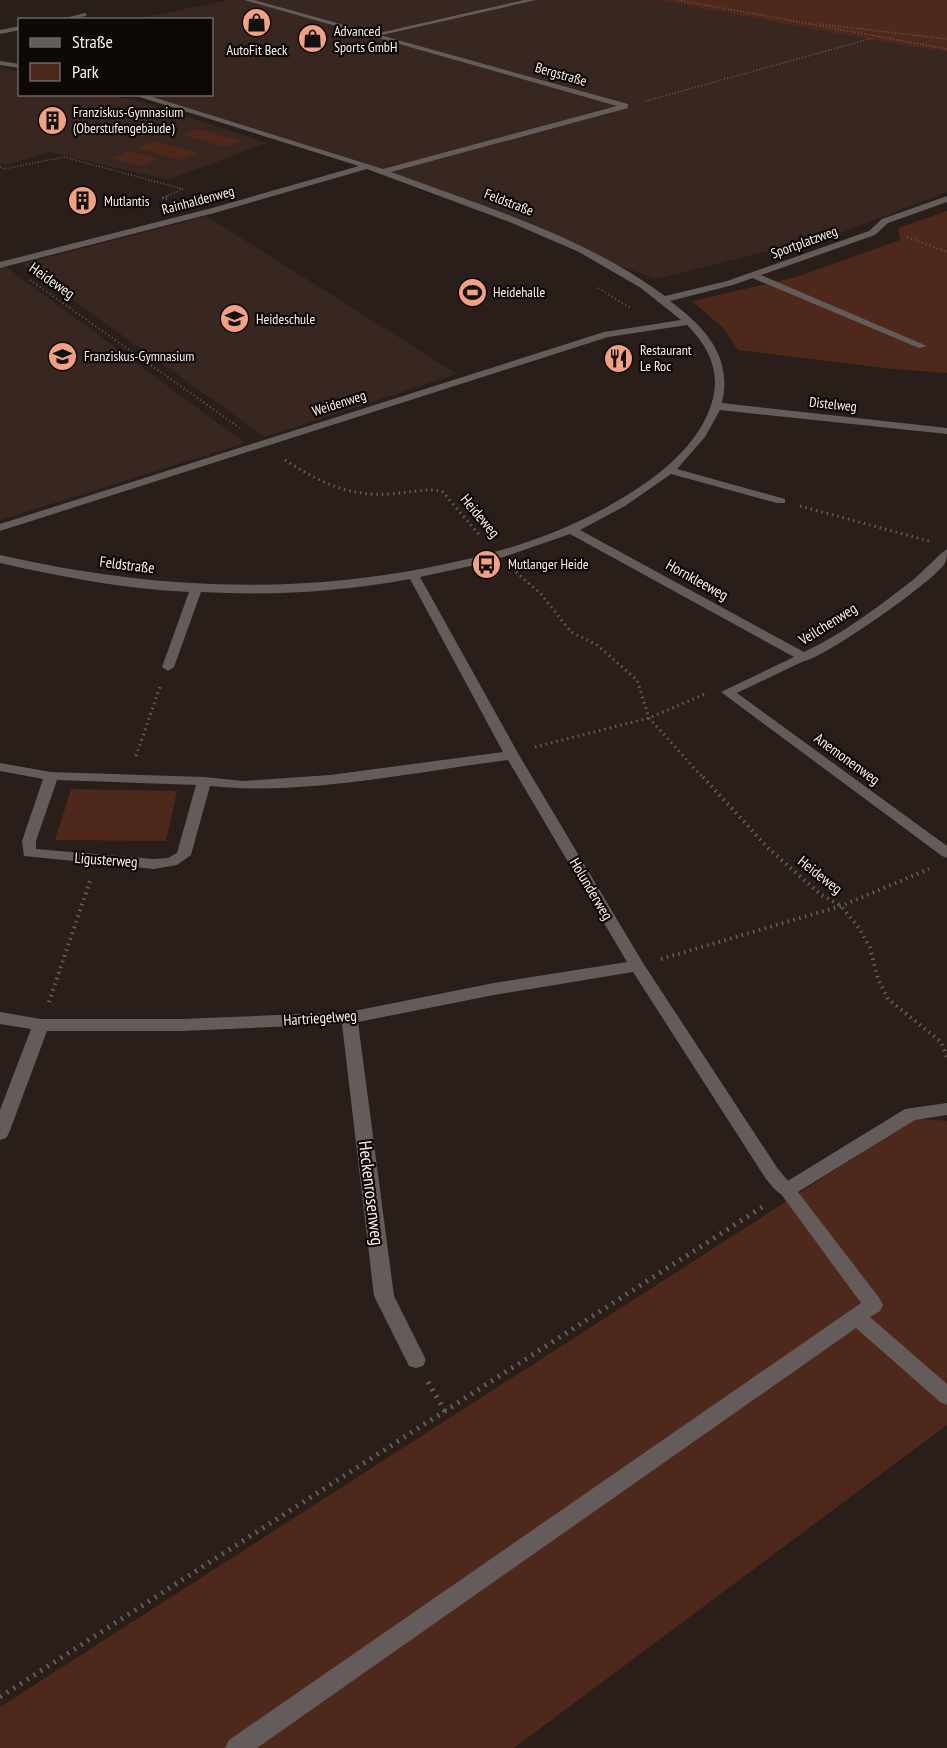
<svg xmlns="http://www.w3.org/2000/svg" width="947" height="1748" font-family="'PT Sans Narrow',sans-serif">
<rect width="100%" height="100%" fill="#291e19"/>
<!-- built -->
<g fill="#382720">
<polygon points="228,0 656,0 947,52 947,192 843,232 656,279 595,257 524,223 367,166 133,95 212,94 212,20 131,20"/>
<polygon points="0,67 19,72 20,94 110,95 149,104 267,143 168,180 49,152 7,165 0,163"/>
<polygon points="208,216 208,217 457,374 265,437 22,264"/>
<polygon points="6,267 245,443 0,520 0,269"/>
</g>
<!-- green -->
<g fill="#4d281b">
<path d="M656,0H947V52C850,37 753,17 656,0Z"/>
<polygon points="198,129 242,141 226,147 182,135"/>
<polygon points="153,141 197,153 181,160 137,148"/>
<polygon points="129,151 159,159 142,166 112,158"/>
<polygon points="947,211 947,373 893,369 738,350 723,328 692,301 796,277 900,240 898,228"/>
<polygon points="71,789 177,791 166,841 55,840"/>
<polygon points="926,1119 947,1121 947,1425 514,1748 0,1748 0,1707 913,1120"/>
</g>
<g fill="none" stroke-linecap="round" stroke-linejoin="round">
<!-- path-far4 -->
<g stroke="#695e5a" stroke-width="1.5" stroke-dasharray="1 2" stroke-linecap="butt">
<polyline points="678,0 947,49"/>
<polyline points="820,24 947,39"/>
<polyline points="646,101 873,38"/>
<polyline points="0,167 4,169 64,157 183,189 165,197"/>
</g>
<!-- path-far3 -->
<g stroke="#695e5a" stroke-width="2" stroke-dasharray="1 3" stroke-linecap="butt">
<polyline points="167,199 163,198 168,196"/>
<polyline points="907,237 947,252"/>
<polyline points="30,280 240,428"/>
<polyline points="598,288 632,309"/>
</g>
<!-- path-far2 -->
<g stroke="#695e5a" stroke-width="3" stroke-dasharray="1.5 4" stroke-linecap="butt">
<path d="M285,460C319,482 349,497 390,494C408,493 424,488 442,491L481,537"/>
<polyline points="800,506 929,541"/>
<polyline points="516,572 541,594 571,632 597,645 637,680 649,718 704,779"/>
<polyline points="535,747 649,718 705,694"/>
<polyline points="136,756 161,684"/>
</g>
<!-- path-far1 -->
<g stroke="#695e5a" stroke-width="4" stroke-dasharray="1.5 4.5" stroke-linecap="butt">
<polyline points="703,777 769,849 820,894 841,906 859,928 870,948 878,979 888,999 941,1042 947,1058"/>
<polyline points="661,959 841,906 929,869"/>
<polyline points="49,1002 90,881"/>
</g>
<!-- path -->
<g stroke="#695e5a" stroke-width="5" stroke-dasharray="2 6" stroke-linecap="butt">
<polyline points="428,1382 446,1413"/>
<polyline points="0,1697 767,1204"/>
</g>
<!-- service -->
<g fill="#635c5a" fill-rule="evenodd">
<polygon points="524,0 536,0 373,37 370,35"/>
<polygon points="85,13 87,16 60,20 61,19"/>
<polygon points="20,26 20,30 0,34 0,30"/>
<polygon points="750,273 756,273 927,346 919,348 750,277"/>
<polygon points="947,1103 947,1115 915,1120 798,1192 880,1299 883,1305 880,1311 870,1317 947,1384 947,1405 940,1402 856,1328 257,1748 225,1748 229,1740 861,1303 778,1190 781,1185 905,1109"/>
</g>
<!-- minor -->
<g fill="#635c5a" fill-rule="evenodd">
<path d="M244,0H254L628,104V108L391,172C485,207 584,236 665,296L727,281L869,231L882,219L947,196V202L888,223L875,235L733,285L670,301C705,327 733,357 722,403L947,428V434L720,410L705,437L677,469L785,499V503H777L671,474L625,506L580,530L804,652C843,634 879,606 913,580C920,574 943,551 947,549C947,554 947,559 945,563C935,581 821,660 804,661L737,693L947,846V858L942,856L721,692L794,657L570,534L489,562L420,577L519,755L643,963L778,1169L796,1190L793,1195C780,1199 774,1188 766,1179L633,972L494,995L358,1022L394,1296L426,1360L423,1366L416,1368L409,1366L374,1296L342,1024L182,1031H47L9,1133L6,1138L0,1140V1110L31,1029L0,1024V1012L41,1019H182L349,1012L494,983L627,962L508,760C413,772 305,796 210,786L191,855L177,865L154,869L24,856L22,841L43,779L0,771V763L51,772L204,777L243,781L330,775L503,752L410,579C341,592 270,596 201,592L174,667L168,671L162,667L189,592C125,589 62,577 0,563V555C145,588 284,596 431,567C492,555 551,538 605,508C641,488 679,463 701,427C724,388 718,356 687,325L608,337L0,531V524L604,332L681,320L641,288L579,252L512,223L367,169L218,212L0,268V262L212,208L359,166L130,94H143L383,169L617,106ZM57,780L196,785L177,853L168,858L154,859L36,849V841Z"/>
<polygon points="0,61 20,64 20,68 0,65"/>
</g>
</g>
<!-- icons -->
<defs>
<symbol id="shop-disc" viewBox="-11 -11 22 22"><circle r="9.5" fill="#f3a082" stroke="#0e0907"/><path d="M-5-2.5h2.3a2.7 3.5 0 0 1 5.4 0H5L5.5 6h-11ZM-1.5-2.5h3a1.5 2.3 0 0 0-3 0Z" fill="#111"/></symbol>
<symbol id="building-disc" viewBox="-11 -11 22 22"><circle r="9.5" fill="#f3a082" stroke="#0e0907"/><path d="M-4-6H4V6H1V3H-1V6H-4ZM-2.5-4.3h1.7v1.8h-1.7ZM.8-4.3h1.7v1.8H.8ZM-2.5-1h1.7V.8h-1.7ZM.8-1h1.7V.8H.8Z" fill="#111"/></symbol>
<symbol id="stadium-disc" viewBox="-11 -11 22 22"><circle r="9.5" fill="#f3a082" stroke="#0e0907"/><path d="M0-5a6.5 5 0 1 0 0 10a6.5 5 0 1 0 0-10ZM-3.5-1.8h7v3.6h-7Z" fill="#111"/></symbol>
<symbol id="school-disc" viewBox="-11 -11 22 22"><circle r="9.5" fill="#f3a082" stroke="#0e0907"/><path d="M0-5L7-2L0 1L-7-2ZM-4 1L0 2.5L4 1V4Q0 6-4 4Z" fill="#111"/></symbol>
<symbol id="restaurant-disc" viewBox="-11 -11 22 22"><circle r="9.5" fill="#f3a082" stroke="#0e0907"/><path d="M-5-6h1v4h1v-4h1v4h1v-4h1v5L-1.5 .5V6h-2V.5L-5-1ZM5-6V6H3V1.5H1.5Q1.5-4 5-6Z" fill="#111"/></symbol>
<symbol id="bus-disc" viewBox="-11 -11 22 22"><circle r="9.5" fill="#f3a082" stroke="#0e0907"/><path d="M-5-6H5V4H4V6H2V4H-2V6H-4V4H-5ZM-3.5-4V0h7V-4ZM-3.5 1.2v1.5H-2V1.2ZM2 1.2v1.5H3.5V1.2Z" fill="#111"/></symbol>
</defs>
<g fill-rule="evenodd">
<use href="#shop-disc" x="240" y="6" width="33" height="33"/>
<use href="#shop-disc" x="296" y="22" width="33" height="33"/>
<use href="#building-disc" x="36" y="104" width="33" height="33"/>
<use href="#building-disc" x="66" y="184" width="33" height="33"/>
<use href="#stadium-disc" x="456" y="276" width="33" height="33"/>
<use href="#school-disc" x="218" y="302" width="33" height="33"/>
<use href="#school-disc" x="46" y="340" width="33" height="33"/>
<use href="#restaurant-disc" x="602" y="342" width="33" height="33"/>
<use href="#bus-disc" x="470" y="548" width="33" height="33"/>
</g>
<g text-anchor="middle" stroke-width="4.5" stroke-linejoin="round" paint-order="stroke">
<!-- far-poi labels -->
<g font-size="14" fill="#f9f0ed" stroke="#0e0907" text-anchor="start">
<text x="334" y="36">Advanced<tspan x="334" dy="16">Sports GmbH</tspan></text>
<text x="257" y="55" text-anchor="middle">AutoFit Beck</text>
<text x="73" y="117">Franziskus-Gymnasium<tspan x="73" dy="16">(Oberstufengebäude)</tspan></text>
<text x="104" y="206">Mutlantis</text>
<text x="493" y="297">Heidehalle</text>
<text x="256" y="324">Heideschule</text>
<text x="640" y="355">Restaurant<tspan x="640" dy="16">Le Roc</tspan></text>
<text x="84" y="361">Franziskus-Gymnasium</text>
<text x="508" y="569">Mutlanger Heide</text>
</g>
<!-- far-street labels -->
<g font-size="14" fill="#f9f0ed" stroke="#0e0907">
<text transform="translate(561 74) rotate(16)" y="5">Bergstraße</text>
<text transform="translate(198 200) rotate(-15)" y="5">Rainhaldenweg</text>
<text transform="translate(509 202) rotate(21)" y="5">Feldstraße</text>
<text transform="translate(804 242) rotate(-20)" y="5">Sportplatzweg</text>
<text transform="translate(339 403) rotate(-18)" y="5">Weidenweg</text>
<text transform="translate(833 404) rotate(6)" y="5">Distelweg</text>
</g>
<!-- street labels -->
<g font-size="15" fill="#f9f0ed" stroke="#0e0907">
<text transform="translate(52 281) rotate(35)" y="5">Heideweg</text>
<text transform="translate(480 516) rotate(50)" y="5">Heideweg</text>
<text transform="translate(127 565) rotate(7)" y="5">Feldstraße</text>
<text transform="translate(697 580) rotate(29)" y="5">Hornkleeweg</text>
<text transform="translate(828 624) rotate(-32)" y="5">Veilchenweg</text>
<text transform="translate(847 759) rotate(36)" y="5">Anemonenweg</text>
<text transform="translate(106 860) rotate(4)" y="5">Ligusterweg</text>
<text transform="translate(820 875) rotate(38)" y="5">Heideweg</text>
<text transform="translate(591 889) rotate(59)" y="5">Holunderweg</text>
<text transform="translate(320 1018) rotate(-4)" y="5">Hartriegelweg</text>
</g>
<!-- near-street labels -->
<g font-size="18" fill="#f9f0ed" stroke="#0e0907">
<text transform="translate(371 1193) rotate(83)" y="6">Heckenrosenweg</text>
</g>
</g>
<!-- legend -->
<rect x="18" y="18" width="195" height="78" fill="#0e0907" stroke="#6c6563" stroke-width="1.5"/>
<rect x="30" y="38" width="30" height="9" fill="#635c5a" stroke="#6c6563" stroke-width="1.5"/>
<text x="72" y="48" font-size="18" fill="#f9f0ed">Straße</text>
<rect x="30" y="63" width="30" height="18" fill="#4d281b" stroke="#6c6563" stroke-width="1.5"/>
<text x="72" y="78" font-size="18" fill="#f9f0ed">Park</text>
</svg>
